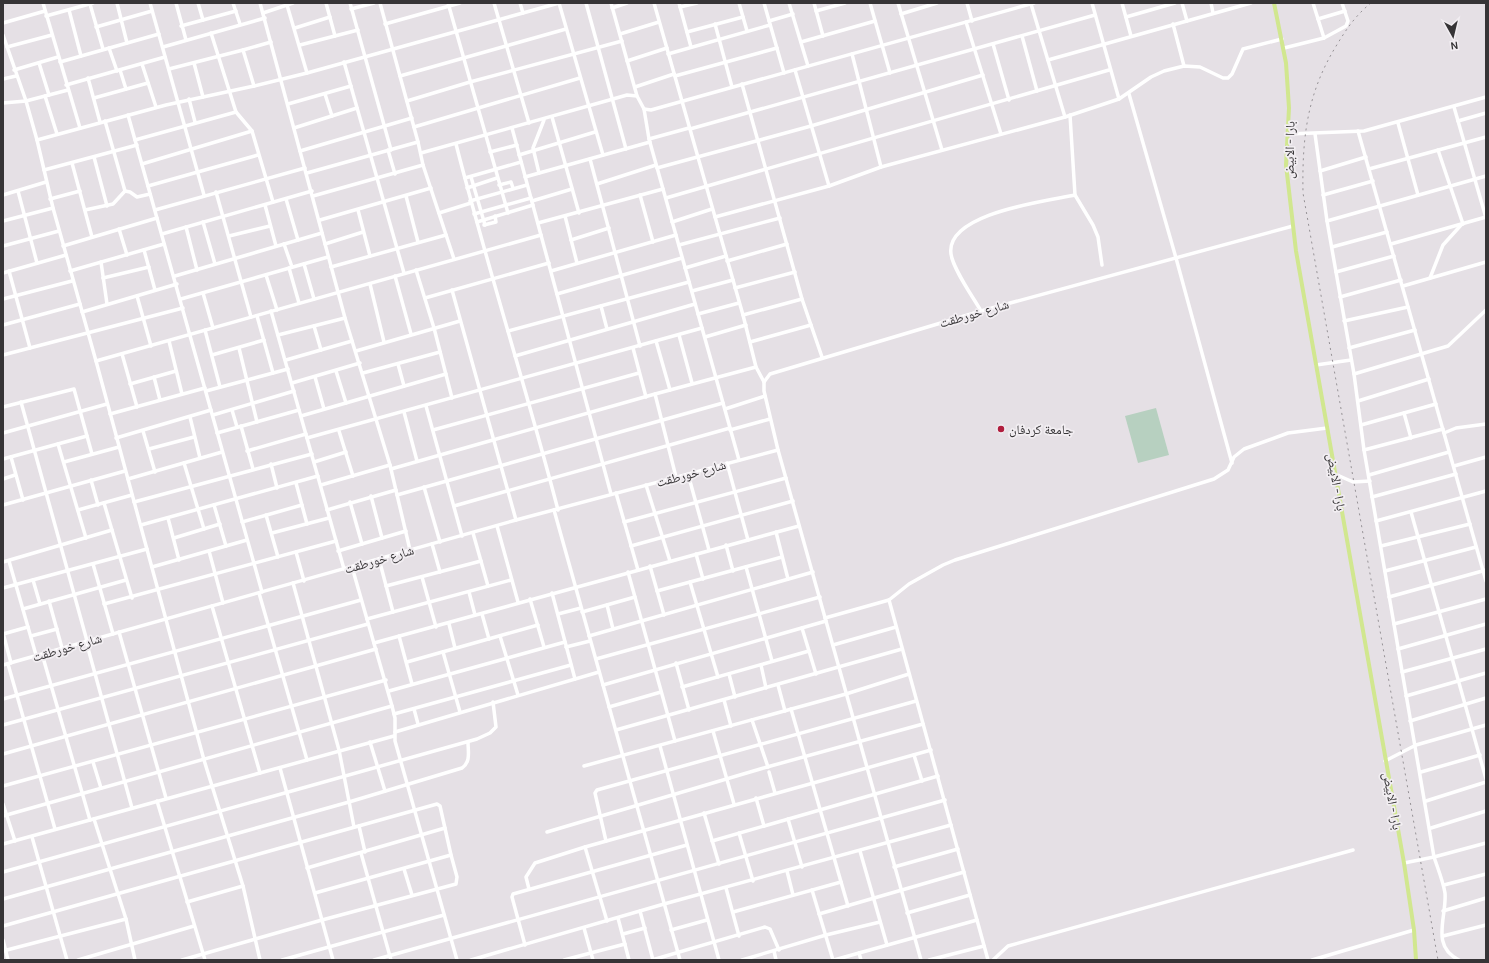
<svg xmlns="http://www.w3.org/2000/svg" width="1489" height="963" font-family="Karla,'Noto Naskh Arabic',sans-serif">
<rect width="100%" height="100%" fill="#e5e0e5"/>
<!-- green -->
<polygon fill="#b7d0c0" points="1156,408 1169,455 1138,463 1125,416"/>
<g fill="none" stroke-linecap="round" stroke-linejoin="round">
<!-- minor -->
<g stroke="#fff" stroke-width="3.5">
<polyline points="43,3 80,128"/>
<polyline points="117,3 127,43"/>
<polyline points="150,3 204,195"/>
<polyline points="176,3 186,40"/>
<polyline points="198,3 203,20"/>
<polyline points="233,3 240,24"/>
<polyline points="260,3 345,318 390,465 410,550"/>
<polyline points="326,3 335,36"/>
<polyline points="350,3 391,150"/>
<polyline points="380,3 418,142 423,165 454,259"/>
<polyline points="448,3 508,213"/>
<polyline points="494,3 529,123"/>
<polyline points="520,3 523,13"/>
<polyline points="559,3 603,155"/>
<polyline points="586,3 626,149"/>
<polyline points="611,3 637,96 644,109 649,139 739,460"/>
<polyline points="654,3 743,315 756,367 764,382"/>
<polyline points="679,3 691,47"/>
<polyline points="739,3 747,31"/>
<polyline points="764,3 784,73"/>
<polyline points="789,3 808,66"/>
<polyline points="814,3 823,36"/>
<polyline points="870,3 890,73"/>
<polyline points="898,3 942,150"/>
<polyline points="967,3 972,21"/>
<polyline points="1092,3 1119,99"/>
<polyline points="1122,3 1131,36"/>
<polyline points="1182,3 1187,21"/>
<polyline points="1211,3 1213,13"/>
<polyline points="1313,3 1324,38"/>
<polyline points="90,4 103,49"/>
<polyline points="1031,4 1065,117"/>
<polyline points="287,5 307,73"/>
<polyline points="680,7 697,3"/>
<polyline points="612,8 627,3"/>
<polyline points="351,9 374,3"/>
<polyline points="69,10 81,56"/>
<polyline points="816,11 845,3"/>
<polyline points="263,13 293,3"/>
<polyline points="901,14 937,3"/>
<polyline points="46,16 93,3"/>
<polyline points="1126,17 1175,3"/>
<polyline points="1318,19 1345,11"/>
<polyline points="769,21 793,14"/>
<polyline points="966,22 1001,134"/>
<polyline points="3,23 45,11"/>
<polyline points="385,24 460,3"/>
<polyline points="715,24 732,87"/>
<polyline points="1173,24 1184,66"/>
<polyline points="181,26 236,11"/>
<polyline points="96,27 152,11"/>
<polyline points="295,28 330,17"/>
<polyline points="687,32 743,17"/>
<polyline points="211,33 236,112 252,131 273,202"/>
<polyline points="620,34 659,22"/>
<polyline points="3,35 26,101 37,140 53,208 96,361 204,760 243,886 260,960"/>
<polyline points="1022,36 1037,91"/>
<polyline points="801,42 875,21"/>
<polyline points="993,44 1009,100"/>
<polyline points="300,45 358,30"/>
<polyline points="7,47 52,35"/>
<polyline points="163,47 265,18"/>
<polyline points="109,48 117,71"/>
<polyline points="1284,48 1324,38 1346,26 1348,21 1342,3"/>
<polyline points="243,50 271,42"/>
<polyline points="668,54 770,25"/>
<polyline points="852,54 881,167"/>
<polyline points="1048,60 1251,3"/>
<polyline points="627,61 667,48"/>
<polyline points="60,62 159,34"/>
<polyline points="344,62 404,273"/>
<polyline points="39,63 49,95"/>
<polyline points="194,63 203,97"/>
<polyline points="142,64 156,107"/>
<polyline points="169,69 243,50 254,86"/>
<polyline points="14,70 58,57"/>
<polyline points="120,70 126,89"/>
<polyline points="795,70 829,186"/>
<polyline points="400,76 566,29"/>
<polyline points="675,76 777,48"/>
<polyline points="88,78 100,122"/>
<polyline points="3,79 16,76"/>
<polyline points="742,84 802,299 822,357"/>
<polyline points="66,85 165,57"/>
<polyline points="635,87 674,74"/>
<polyline points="325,94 332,116"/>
<polyline points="1129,94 1176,258 1232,463"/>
<polyline points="45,96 57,134"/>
<polyline points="94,98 148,83"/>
<polyline points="189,99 195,122"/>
<polyline points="407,101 470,82 622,41"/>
<polyline points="3,103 26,101 68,90"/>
<polyline points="288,104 351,86"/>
<polyline points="1454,107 1486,218"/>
<polyline points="644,109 651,110 1034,3"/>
<polyline points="128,115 262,592"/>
<polyline points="1070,115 1075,195 1093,225 1098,237 1102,265"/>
<polyline points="552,117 579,213"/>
<polyline points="105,121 125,191"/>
<polyline points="1458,121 1486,113"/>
<polyline points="1398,123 1418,195"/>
<polyline points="414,127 580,78"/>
<polyline points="294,128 357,108"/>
<polyline points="512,128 611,494"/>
<polyline points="690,129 1095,15"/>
<polyline points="1358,131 1486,581"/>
<polyline points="1288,134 1364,131 1486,97"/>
<path d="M1315,134L1327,221L1354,374L1364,450L1434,857C1438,869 1443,881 1445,893C1447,917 1430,946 1459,960"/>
<polyline points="649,139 689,128"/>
<polyline points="37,140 166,105 254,86 307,73 559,3"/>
<polyline points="135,140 236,112"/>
<path d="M456,144C487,266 526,387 558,510"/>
<polyline points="388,150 395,174"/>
<polyline points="1438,150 1463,224"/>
<polyline points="300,151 412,118"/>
<polyline points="490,152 517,145"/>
<polyline points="421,153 613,99 627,95 637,96"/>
<polyline points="519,155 595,132"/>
<polyline points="94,157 107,206"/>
<polyline points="590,159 640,346"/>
<polyline points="72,163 92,237"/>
<polyline points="142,164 252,131"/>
<polyline points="657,168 811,126 983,75"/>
<polyline points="1369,169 1486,137"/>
<polyline points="44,170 137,145"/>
<polyline points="1320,171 1366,157"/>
<polyline points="307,173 418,142"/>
<polyline points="539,173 533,148 544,120"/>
<polyline points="471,177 485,225"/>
<polyline points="525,177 650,142"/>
<polyline points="465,178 521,162"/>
<polyline points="597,184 656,165"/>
<polyline points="499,185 511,182 513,188"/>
<polyline points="148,186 258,155"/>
<polyline points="467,188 497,178"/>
<polyline points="18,191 37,263"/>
<polyline points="216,192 251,317"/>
<polyline points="3,195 46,182"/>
<polyline points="640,195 653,242"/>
<polyline points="1323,195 1373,181"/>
<polyline points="313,196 423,165"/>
<polyline points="406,196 418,242"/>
<polyline points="666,198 1109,70"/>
<polyline points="50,199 80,191"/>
<polyline points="286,199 298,240"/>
<polyline points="470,201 527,185"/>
<polyline points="532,201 572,189"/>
<polyline points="265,205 276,246"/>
<polyline points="85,210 113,204 125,191 130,192 137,197 150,194"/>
<polyline points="155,210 305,168"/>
<polyline points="358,210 370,256"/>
<polyline points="439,213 471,203"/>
<polyline points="474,214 531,198"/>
<polyline points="565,216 577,263"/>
<polyline points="715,217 829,186 881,167 1065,117 1119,99 1151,77 1164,71 1184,66 1200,67 1223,78 1228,78 1232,74 1243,49 1282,39"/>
<polyline points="320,220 431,188"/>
<polyline points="3,221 53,208"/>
<polyline points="1327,221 1486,176"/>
<polyline points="203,222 215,264"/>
<polyline points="477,222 533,205"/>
<polyline points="672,222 712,209"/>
<polyline points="538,223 663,189"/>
<polyline points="484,225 496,222 495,216"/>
<polyline points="186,227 197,270"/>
<polyline points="119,229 127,255"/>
<polyline points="162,234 312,191"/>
<polyline points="229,236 270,226"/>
<polyline points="571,240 609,228"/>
<polyline points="284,244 292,267"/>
<polyline points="325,244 363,232"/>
<polyline points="1391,244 1486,217"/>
<polyline points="679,245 780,218"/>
<polyline points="3,246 59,231"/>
<polyline points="63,246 157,218"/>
<polyline points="1332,247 1387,232"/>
<polyline points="144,250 155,290"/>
<polyline points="727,261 787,244"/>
<polyline points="101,262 107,304"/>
<polyline points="304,264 314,299"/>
<polyline points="331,267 446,235"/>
<polyline points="289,268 299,303"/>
<polyline points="685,268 726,256"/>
<polyline points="416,270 434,328 452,398"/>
<polyline points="9,271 30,348"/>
<polyline points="70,271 164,244"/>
<polyline points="551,271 676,235"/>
<polyline points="1336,272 1394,256"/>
<polyline points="3,273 66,255"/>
<polyline points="266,275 277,310"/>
<polyline points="175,276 322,233"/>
<polyline points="395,276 411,334"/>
<polyline points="103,278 149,267"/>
<polyline points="1430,278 1443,245 1462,224"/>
<polyline points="370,284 384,342"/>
<polyline points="1403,286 1486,262"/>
<polyline points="735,288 795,272"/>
<polyline points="452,290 516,520"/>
<polyline points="692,291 733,280"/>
<polyline points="203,293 213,328"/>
<polyline points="557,294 682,258"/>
<polyline points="137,296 151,346"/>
<polyline points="1340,297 1401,280"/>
<polyline points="425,298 549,263"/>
<polyline points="3,299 72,281"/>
<polyline points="181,299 328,257"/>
<polyline points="601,306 607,329"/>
<polyline points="271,311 344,569"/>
<path d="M981,311C973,297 953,269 951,254C945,213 1047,201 1075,195"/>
<polyline points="82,312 177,284"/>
<polyline points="698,314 739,303"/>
<polyline points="743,315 802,299"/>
<polyline points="257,316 273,373"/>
<polyline points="1344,321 1408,307"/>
<polyline points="3,325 80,304"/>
<polyline points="314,326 321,350"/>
<polyline points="205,330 220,387"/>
<polyline points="508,331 689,282"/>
<polyline points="278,335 345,318"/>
<polyline points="679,335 692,383"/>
<polyline points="705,337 746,325"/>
<polyline points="169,341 182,394"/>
<polyline points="656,341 670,390"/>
<polyline points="750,342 811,325"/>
<polyline points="239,348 257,422"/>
<polyline points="633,348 646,397"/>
<polyline points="1349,348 1415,330"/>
<polyline points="356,351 460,321"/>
<polyline points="122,354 137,407"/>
<polyline points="3,355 183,308"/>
<polyline points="212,355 264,340"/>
<polyline points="515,356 695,304"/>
<polyline points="286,360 352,341"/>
<polyline points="96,361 541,235"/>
<polyline points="398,364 404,386"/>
<polyline points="1316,365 1351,360"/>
<polyline points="336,371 346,403"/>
<polyline points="363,373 440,352"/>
<polyline points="1354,374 1448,346 1486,310"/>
<polyline points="154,377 160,400"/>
<polyline points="315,377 324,409"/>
<polyline points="292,383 360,363"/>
<polyline points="130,384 176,371"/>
<polyline points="206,391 288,369"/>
<polyline points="655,394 676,477"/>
<polyline points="1358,401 1429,379"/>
<polyline points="21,402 87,641"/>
<polyline points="426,406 462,536"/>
<polyline points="3,407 74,389 92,454"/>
<polyline points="725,409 765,396"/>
<polyline points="232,410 237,427"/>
<polyline points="404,412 417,461"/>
<polyline points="1404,413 1411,438"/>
<polyline points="110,414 205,388"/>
<polyline points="213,415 294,391"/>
<polyline points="301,416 446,374"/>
<polyline points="190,417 200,458"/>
<polyline points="1361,425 1436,404"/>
<polyline points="241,426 253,469"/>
<polyline points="433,430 639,373"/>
<polyline points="730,430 770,419"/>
<polyline points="143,431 155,472"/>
<polyline points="339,431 353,476"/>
<polyline points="3,433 107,404"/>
<polyline points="217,433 299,410"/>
<polyline points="1444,433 1456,428 1486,424"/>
<polyline points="116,438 211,410"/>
<polyline points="307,438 702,328"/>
<polyline points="58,444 86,538"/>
<polyline points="149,449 194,437"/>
<polyline points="778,450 921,960"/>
<polyline points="1364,450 1443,429"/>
<polyline points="247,451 306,434"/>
<polyline points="11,457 23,500"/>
<polyline points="3,459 87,436"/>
<polyline points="64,462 119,447"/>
<polyline points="314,462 346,452"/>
<polyline points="184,463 204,529"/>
<polyline points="727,463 748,540"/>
<polyline points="271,464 277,488"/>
<polyline points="1454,466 1486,457"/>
<polyline points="391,469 655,394 756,367"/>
<polyline points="688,474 709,550"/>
<polyline points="1335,474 1353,482 1370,481"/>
<polyline points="1369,475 1449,452"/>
<polyline points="3,479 15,475"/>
<polyline points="128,479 222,452"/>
<polyline points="91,480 98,505"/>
<polyline points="296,483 307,524"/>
<polyline points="321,485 390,465"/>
<polyline points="646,485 670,561"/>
<polyline points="424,487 440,542"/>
<polyline points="616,493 638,570"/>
<polyline points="397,495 723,403"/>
<polyline points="371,496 382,538"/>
<polyline points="1372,497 1456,474"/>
<polyline points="134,502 312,454"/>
<polyline points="350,502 362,544"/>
<polyline points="104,503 132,598"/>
<polyline points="3,505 125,471"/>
<polyline points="214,505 226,546"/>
<polyline points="454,506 730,428"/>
<polyline points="78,510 132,495"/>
<polyline points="327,510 396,490"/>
<polyline points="554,510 680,960"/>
<polyline points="1411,512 1486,779"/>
<polyline points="266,515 278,557"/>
<polyline points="168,518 179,560"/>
<polyline points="1376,521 1486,491"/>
<polyline points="242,522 302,505"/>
<polyline points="624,522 786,478"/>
<polyline points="141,525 318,476"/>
<polyline points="497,526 518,602"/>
<polyline points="776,532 788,579"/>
<polyline points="272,533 329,518"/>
<polyline points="473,533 488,586"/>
<polyline points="174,538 220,524"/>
<polyline points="432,544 440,572"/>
<polyline points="726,545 733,571"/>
<polyline points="631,546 793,501"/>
<polyline points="1381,546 1470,524"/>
<polyline points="209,551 223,603"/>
<polyline points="338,551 406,531"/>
<polyline points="296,552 304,581"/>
<polyline points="696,554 703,579"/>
<polyline points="379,559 393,612"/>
<polyline points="9,561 36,655"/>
<polyline points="3,562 112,530"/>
<polyline points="93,564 113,634"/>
<polyline points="650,566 664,615"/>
<polyline points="152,567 247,540"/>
<polyline points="352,567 392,706 395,718 395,741 457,960"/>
<polyline points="746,567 772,661"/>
<polyline points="1385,571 1476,547"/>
<polyline points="628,572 675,741"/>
<polyline points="422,577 436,627"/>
<polyline points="33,580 40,604"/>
<polyline points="690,582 718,677"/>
<polyline points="293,583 339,750 354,827"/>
<polyline points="386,586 481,561"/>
<polyline points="3,588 147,549"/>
<polyline points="657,591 782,557"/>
<polyline points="469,592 475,615"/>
<polyline points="259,593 307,760"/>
<polyline points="552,593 575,679"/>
<polyline points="1389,597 1486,570"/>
<polyline points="530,599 544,647"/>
<polyline points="889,600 988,960"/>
<polyline points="49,601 62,648"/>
<polyline points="104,604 336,541"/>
<polyline points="607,605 613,629"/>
<polyline points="212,606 260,773"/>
<polyline points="23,609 126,580"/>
<polyline points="582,612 635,597"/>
<polyline points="482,614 489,639"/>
<polyline points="558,614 581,608"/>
<polyline points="825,618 889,600 909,584 943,565 955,560 1214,479 1228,470 1234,457 1244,449 1288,433 1327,428"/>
<polyline points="367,619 511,580"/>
<polyline points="449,624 455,648"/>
<polyline points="1394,624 1486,599"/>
<polyline points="802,628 816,674"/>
<polyline points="119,632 166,798"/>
<polyline points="3,633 11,663"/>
<polyline points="3,634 28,627"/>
<polyline points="31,636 57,629"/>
<polyline points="399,636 412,684"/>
<polyline points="500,636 518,695"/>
<polyline points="589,636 813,572"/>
<polyline points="86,641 132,808"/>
<polyline points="374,643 799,526"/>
<polyline points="833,645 896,627"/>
<polyline points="566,647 590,641"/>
<polyline points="1398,649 1486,624"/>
<polyline points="443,652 460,712"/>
<polyline points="42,654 90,820"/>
<polyline points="596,659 820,597"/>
<polyline points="407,662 538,625"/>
<polyline points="676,663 689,710"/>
<polyline points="8,664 55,829"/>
<polyline points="3,665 516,520 778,450 764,391 764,382 770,374 981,311 1293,226"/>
<polyline points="761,665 766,688"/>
<polyline points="1402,672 1486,649"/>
<polyline points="729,674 735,697"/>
<polyline points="603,685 826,621"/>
<polyline points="778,685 785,711"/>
<polyline points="682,687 809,651"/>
<polyline points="389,691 565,642"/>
<polyline points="1406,696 1486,673"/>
<polyline points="3,699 361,600"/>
<polyline points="724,700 731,726"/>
<polyline points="609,707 661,692"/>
<polyline points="414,709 418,724"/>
<polyline points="791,709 848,906"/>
<polyline points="394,714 571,665"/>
<polyline points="752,720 768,767"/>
<polyline points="1410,721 1486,698"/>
<polyline points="3,725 368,624"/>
<polyline points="616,730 902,649"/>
<polyline points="713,731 734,804"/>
<polyline points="395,732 599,672"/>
<polyline points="370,742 385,791"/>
<polyline points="660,746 719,960"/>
<polyline points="3,754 376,649"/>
<polyline points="914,755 922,781"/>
<polyline points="1385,761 1416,745 1486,725"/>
<polyline points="93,762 101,788"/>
<polyline points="584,766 846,694 909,674"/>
<polyline points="280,768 333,960"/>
<polyline points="769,772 775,793"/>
<polyline points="1421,772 1480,755"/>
<polyline points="3,786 386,680"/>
<polyline points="756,798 764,826"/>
<polyline points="157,801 205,960"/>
<polyline points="1426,801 1486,782"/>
<polyline points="3,804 15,841"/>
<polyline points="704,813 719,864"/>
<polyline points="3,816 392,706"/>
<polyline points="94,819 126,919 135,960"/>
<polyline points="788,819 802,867"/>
<polyline points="359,826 365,852"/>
<polyline points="1431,828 1486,811"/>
<polyline points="547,832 767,767 923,724"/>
<polyline points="739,833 753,881"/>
<polyline points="32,837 67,960"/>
<polyline points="606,841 595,793 597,790 916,701"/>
<polyline points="712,841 938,776"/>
<polyline points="3,844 394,736"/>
<polyline points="585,847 607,921"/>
<polyline points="860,851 887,945"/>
<polyline points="361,853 391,960"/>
<polyline points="1404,863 1434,857 1486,843"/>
<polyline points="894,867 958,849"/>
<polyline points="307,868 445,828"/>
<polyline points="404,869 412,895"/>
<polyline points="787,871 793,895"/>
<polyline points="3,872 477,739 490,733 496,727 493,702"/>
<polyline points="1444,885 1486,874"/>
<polyline points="726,888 739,936"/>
<polyline points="529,889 526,877 535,863 585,847 931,750"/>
<polyline points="812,890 833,960"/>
<polyline points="315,893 451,855"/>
<path d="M3,899L349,802L462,768C471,762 468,751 468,742"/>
<polyline points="187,902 243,886"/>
<polyline points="640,911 653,960"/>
<polyline points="1443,911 1486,898"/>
<polyline points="733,912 841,882"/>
<polyline points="907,913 970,895"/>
<polyline points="819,914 964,872"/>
<polyline points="618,918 629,960"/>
<polyline points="3,926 437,804 440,806 451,855 457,877 456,884 322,920 182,960"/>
<polyline points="584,928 593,960"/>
<polyline points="671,930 707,920"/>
<polyline points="623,934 645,928"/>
<polyline points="1443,936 1486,925"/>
<polyline points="3,940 8,960"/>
<polyline points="525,945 512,897 513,894 687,845"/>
<polyline points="3,951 126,919"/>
<polyline points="774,951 776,960"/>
<polyline points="859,953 861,960"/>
<polyline points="78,960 194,926"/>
<polyline points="282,960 444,915"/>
<polyline points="374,960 945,800"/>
<polyline points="471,960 664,904 951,825"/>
<polyline points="564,960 625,944"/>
<polyline points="652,960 765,927 770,929 779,950"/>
<polyline points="742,960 826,935 880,922"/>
<polyline points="834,960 977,920"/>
<polyline points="929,960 984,946"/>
<polyline points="993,960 1008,946 1353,850"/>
<polyline points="1312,960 1414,930"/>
</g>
<!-- major -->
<polyline stroke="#d1e78f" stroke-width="4" points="1274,3 1286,63 1289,108 1286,165 1296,251 1404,863 1414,930 1416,960"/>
<!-- rail -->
<path stroke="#969296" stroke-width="1" stroke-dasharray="2 4" stroke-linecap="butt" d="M1371,3C1357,14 1347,28 1338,43C1307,92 1302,137 1303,193L1438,960"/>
</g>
<!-- markers -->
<circle fill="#b01d3d" stroke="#f2eef2" stroke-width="1.5" cx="1001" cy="429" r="4"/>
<g text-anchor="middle" stroke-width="3.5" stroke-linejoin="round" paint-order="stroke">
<!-- street labels -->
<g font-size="13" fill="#363436" stroke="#f2eef2">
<text transform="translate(1289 150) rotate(-89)" y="5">بارا - الابيض</text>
<text transform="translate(974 313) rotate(-16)" y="5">شارع خورطقت</text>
<text transform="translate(691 473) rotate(-15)" y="5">شارع خورطقت</text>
<text transform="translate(1337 482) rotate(80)" y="5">بارا - الابيض</text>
<text transform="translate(379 559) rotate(-16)" y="5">شارع خورطقت</text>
<text transform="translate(67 647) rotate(-16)" y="5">شارع خورطقت</text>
<text transform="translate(1393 801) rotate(80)" y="5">بارا - الابيض</text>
</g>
<!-- poi labels -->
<g font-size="13" fill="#363436" stroke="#f2eef2" text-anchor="start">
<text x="1009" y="434">جامعة كردفان</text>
</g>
</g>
<!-- border -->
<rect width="1489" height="963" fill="none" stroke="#363436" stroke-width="8"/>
<!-- north arrow -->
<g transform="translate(1453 36) rotate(172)" stroke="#f2eef2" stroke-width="3" paint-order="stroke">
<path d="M0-3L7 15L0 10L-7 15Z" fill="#363436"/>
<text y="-6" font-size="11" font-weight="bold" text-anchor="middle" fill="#363436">N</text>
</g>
</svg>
